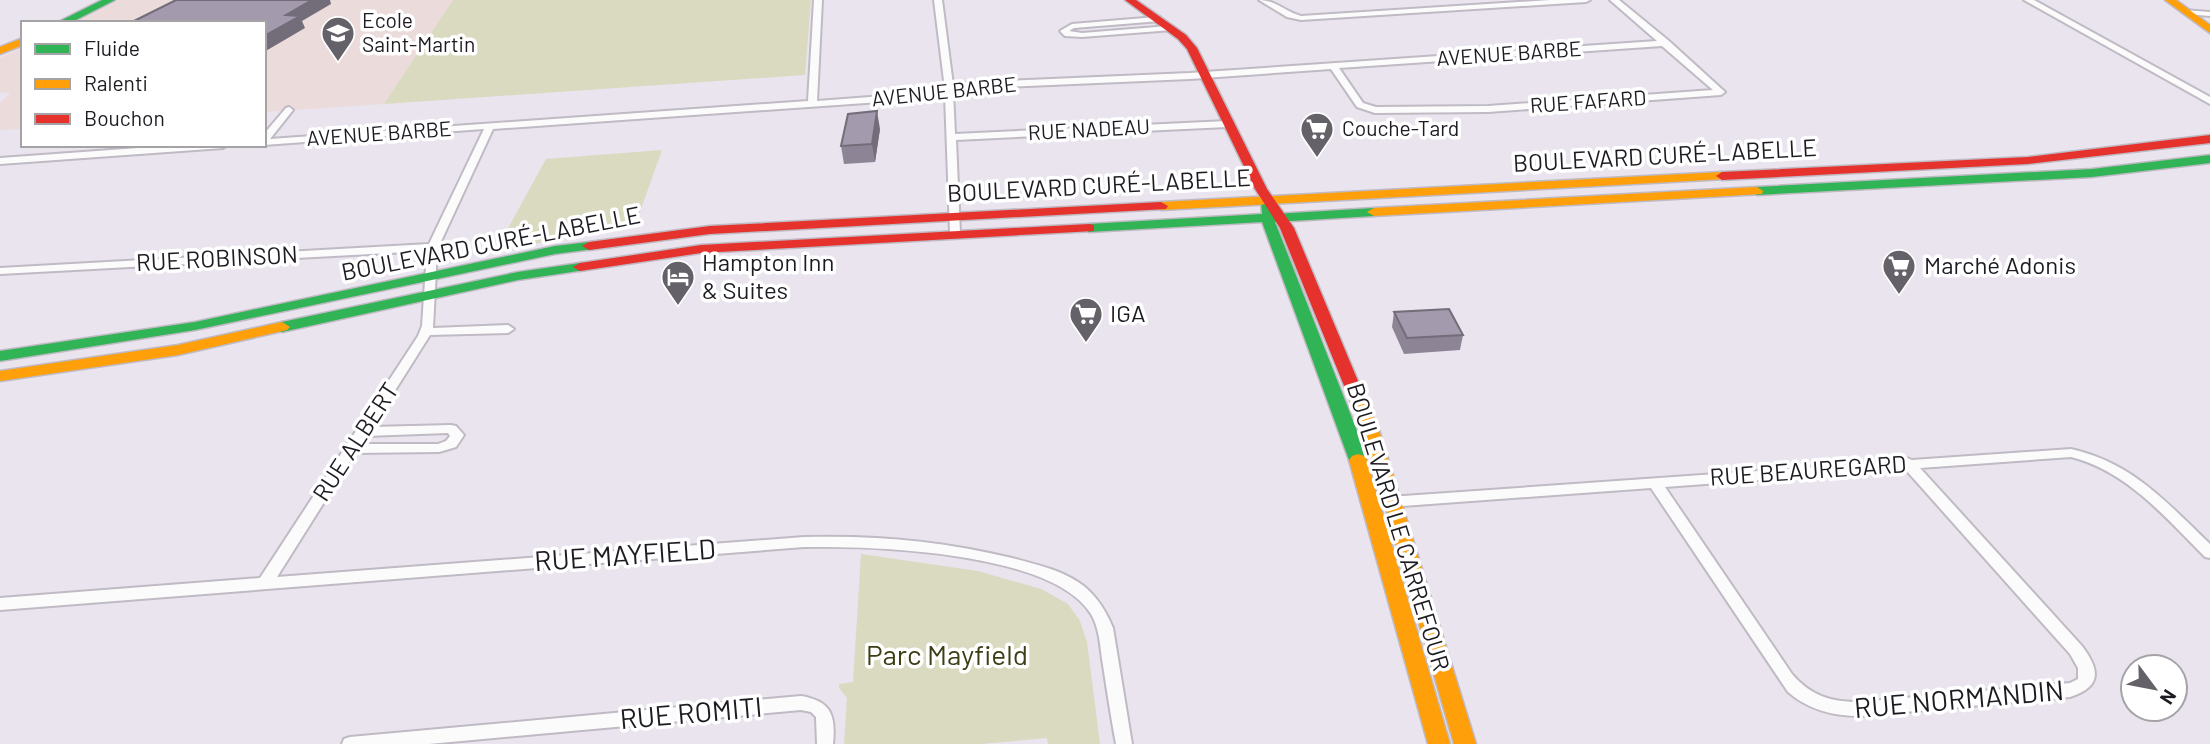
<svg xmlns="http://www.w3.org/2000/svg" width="2210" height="744" font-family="Barlow,sans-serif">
<rect width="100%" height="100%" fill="#e9e4ee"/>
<!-- education -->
<g fill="#ebdbda">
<polygon points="119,0 453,0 384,104 264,112 264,23 72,23"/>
<polygon points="23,47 23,129 0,130 0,103 11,93 0,92 0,58"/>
</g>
<!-- green -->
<g fill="#dadac0">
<polygon points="453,0 811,0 805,75 384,104"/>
<polygon points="662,150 636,223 495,252 546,159"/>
<polygon points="861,554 978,571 1041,589 1068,604 1080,621 1087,642 1100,744 1048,744 1047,738 981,744 844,744 847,698 839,688 839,684 853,682"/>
</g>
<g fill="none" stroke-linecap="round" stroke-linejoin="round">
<defs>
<g id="street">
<path d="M814,0H822L817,101L936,92L945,89L934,0H942L953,85L959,83L1190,73L1657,41L1610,0H1619L1669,41L1725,92L1721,95L1488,112L1375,113L1357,107L1331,69L1190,79L960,89L953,91L955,134L1227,121L1232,124L1227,127L956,140L960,233L955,236L950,233L945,95L937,98L493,129L437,250L433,328L508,325L514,329L508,333L430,335L372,427L451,425L456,426L464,435L456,447L439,452L355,453L277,577L804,537C875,535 943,541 1012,558C1034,564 1058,569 1078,582C1095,593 1105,609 1113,628L1132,744H1116C1111,718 1107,691 1103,665C1100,648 1100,629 1091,614C1052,551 872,546 804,547L0,610V598L260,578L418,336L422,326L427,251L0,274V268L429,244L484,129L264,145V134L286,108L289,107L293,110L270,139L808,101ZM1662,46L1713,90L1488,106L1376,107L1363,103L1339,68ZM448,433L450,436L446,441L438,444H361L366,436Z"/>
<path d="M1259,0C1275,0 1286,12 1301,16L1550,0H1590L1586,2L1301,20L1287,17Z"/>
<polygon points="2024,0 2034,0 2210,97 2210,104"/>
<polygon points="2183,10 2210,12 2210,16 2186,14 2182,12"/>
<polygon points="1157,17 1160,17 1160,21 1074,28 1069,31 1082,33 1169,26 1172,26 1172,30 1082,37 1065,36 1060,31 1072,24"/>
<polygon points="180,145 228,145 223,148 0,164 0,158"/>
<path d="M2071,449C2133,463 2166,502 2210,544V558L2205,557C2166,518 2127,471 2071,457L1920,468L2082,646C2100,670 2102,687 2070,697L1860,716C1833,716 1809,710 1788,692L1651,488L1389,507L1384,505L1382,502L1384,499L1389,497L1902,461L1907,458L1912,460ZM1905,469L2070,654L2078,668V679L2070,683L1860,702C1831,702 1811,696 1792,674L1665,487Z"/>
<path d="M801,696C831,701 836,715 833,744H817L816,717L811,712L801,710L429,744H342L344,739L350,737Z"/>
</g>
<g id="fast">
<polygon points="102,0 115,0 70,23 56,23"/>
<polygon points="2210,155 2210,163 2092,177 1757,195 1751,191 1757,187 2092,169"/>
<polygon points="1267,196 1273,200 1275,214 1374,208 1381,212 1374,216 1275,222 1359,436 1367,460 1364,464 1352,464 1349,460 1262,222 1089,232 1082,228 1089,224 1262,214 1261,200"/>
<polygon points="589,242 596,246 594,249 555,254 195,330 0,361 0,351 195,322 555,246"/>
<polygon points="580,263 585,264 587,267 585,270 518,280 282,332 274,327 282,322 518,272"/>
</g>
<g id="slow">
<polygon points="2165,0 2176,0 2210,25 2210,33"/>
<polygon points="23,38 23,45 0,54 0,47"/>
<polygon points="1722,172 1728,176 1726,179 1161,210 1154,206 1161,202"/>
<polygon points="1757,187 1763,191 1762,194 1374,216 1367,212 1374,208"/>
<polygon points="282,322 290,327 287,330 178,355 0,381 0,371 178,345"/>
<polygon points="1355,388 1363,393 1379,430 1476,744 1454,744 1363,430 1347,393"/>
<polygon points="1358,454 1364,456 1367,460 1450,744 1428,744 1349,460 1352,456"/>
</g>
<g id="jam">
<polygon points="1125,0 1136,0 1186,35 1197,48 1267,189 1294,228 1363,393 1361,397 1355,398 1347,393 1280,228 1255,189 1187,49 1178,39"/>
<polygon points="2210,135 2210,143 2028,164 1722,180 1716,176 1722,172 2028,157"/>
<polygon points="1161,202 1168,206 1166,209 710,234 589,250 582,246 589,242 710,226"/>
<polygon points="1089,224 1094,225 1094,231 701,253 580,271 573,267 580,263 701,245"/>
</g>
</defs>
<!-- street casing -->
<use href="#street" stroke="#bfbac3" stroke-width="4"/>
<!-- fast casing -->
<use href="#fast" stroke="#bfbac3" stroke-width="3"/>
<!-- slow casing -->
<use href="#slow" stroke="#bfbac3" stroke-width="3"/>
<!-- jam casing -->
<use href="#jam" stroke="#bfbac3" stroke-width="3"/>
<!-- street -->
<use href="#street" fill="#fcfbfc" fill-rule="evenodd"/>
<!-- fast -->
<use href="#fast" fill="#30b455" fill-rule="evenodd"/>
<!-- slow -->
<use href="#slow" fill="#ff9f0a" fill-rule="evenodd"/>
<!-- jam -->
<use href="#jam" fill="#e5322d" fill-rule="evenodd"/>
</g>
<!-- wall -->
<g fill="#8d8495">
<polygon points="880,129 875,162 844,164 841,146"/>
<polygon points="1394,312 1463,335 1460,350 1404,354 1392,327"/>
</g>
<!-- shaded-wall -->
<g fill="#736c79">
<polygon points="312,0 330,0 331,4 302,21 305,28 264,52 264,36 286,15"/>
<polygon points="877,111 880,129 875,162 872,144"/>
</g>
<!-- building -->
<g fill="#a49aad" stroke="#736c79" stroke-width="2">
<polygon points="176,0 312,0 286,15 300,16 264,36 264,23 130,23"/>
<polygon points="877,111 872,144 841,146 848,114"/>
<polygon points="1449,309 1463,335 1407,338 1394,312"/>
</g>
<!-- icons -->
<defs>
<symbol id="school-pin" viewBox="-11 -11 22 30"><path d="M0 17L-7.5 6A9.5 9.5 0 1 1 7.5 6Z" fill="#646169" stroke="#fff"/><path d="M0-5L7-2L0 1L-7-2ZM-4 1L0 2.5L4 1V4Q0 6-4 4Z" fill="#fff"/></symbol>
<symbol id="supermarket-pin" viewBox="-11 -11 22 30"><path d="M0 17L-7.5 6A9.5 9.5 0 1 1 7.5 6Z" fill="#646169" stroke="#fff"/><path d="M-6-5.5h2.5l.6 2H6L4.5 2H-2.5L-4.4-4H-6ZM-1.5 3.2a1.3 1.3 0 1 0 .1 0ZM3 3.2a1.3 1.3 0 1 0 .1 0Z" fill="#fff"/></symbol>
<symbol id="hotel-pin" viewBox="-11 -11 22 30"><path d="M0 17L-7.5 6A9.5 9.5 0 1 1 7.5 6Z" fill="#646169" stroke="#fff"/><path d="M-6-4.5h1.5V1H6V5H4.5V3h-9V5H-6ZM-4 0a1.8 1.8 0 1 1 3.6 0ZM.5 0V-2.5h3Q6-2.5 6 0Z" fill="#fff"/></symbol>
</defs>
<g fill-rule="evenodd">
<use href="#school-pin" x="319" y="14" width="38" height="52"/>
<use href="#supermarket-pin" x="1298" y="110" width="38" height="52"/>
<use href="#supermarket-pin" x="1880" y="247" width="38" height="52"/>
<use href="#hotel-pin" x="659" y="258" width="38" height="52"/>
<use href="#supermarket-pin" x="1067" y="295" width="38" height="52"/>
</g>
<g text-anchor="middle" stroke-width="7" stroke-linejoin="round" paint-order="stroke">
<!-- far-poi labels -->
<g font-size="21" fill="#1d1a21" stroke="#fff" text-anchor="start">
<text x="362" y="28">Ecole<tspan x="362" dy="24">Saint-Martin</tspan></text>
<text x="1342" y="136">Couche-Tard</text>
</g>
<!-- far-street labels -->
<g font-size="21" fill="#1d1a21" stroke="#fff">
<text transform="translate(1509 54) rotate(-4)" y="7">AVENUE BARBE</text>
<text transform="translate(944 92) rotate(-6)" y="7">AVENUE BARBE</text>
<text transform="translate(1588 102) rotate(-4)" y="7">RUE FAFARD</text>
<text transform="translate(1089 130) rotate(-3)" y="7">RUE NADEAU</text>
<text transform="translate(379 134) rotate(-4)" y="7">AVENUE BARBE</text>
</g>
<!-- street labels -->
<g font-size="24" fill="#1d1a21" stroke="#fff">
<text transform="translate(1665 156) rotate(-3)" y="8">BOULEVARD CURÉ-LABELLE</text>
<text transform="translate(1099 186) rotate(-3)" y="8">BOULEVARD CURÉ-LABELLE</text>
<text transform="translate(491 244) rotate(-11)" y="8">BOULEVARD CURÉ-LABELLE</text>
<text transform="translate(217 259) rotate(-3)" y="8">RUE ROBINSON</text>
<text transform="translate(356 442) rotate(-57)" y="8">RUE ALBERT</text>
<text transform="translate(1808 471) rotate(-4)" y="8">RUE BEAUREGARD</text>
<text transform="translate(1398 527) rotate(73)" y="8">BOULEVARD LE CARREFOUR</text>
</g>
<!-- poi labels -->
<g font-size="24" fill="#1d1a21" stroke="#fff" text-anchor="start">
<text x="702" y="271">Hampton Inn<tspan x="702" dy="28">&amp; Suites</tspan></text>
<text x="1924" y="274">Marché Adonis</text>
<text x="1110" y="322">IGA</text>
</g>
<!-- near-street labels -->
<g font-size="28" fill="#1d1a21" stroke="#fff">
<text transform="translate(625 555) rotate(-4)" y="10">RUE MAYFIELD</text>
<text transform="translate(1959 699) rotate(-5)" y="10">RUE NORMANDIN</text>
<text transform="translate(691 713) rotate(-5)" y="10">RUE ROMITI</text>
</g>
<!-- near-park labels -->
<g font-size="28" fill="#3c3e15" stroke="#fff">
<text x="947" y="665">Parc Mayfield</text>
</g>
</g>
<!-- legend -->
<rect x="21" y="21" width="245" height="126" fill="#ffffff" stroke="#a5a3a6" stroke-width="2"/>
<rect x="35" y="44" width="35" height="10" fill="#30b455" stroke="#a5a3a6" stroke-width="2"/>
<text x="84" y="56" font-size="21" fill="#1d1a21">Fluide</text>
<rect x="35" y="79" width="35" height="10" fill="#ff9f0a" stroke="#a5a3a6" stroke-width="2"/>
<text x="84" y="91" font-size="21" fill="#1d1a21">Ralenti</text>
<rect x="35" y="114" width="35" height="10" fill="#e5322d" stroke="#a5a3a6" stroke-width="2"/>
<text x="84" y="126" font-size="21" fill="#1d1a21">Bouchon</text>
<!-- north arrow -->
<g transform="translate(2154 688) rotate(122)"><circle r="33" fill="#ffffff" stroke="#a5a3a6" stroke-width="2"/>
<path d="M0-5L12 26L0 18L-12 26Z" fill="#646169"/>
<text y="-10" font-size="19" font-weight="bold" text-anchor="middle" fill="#1d1a21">N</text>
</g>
</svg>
